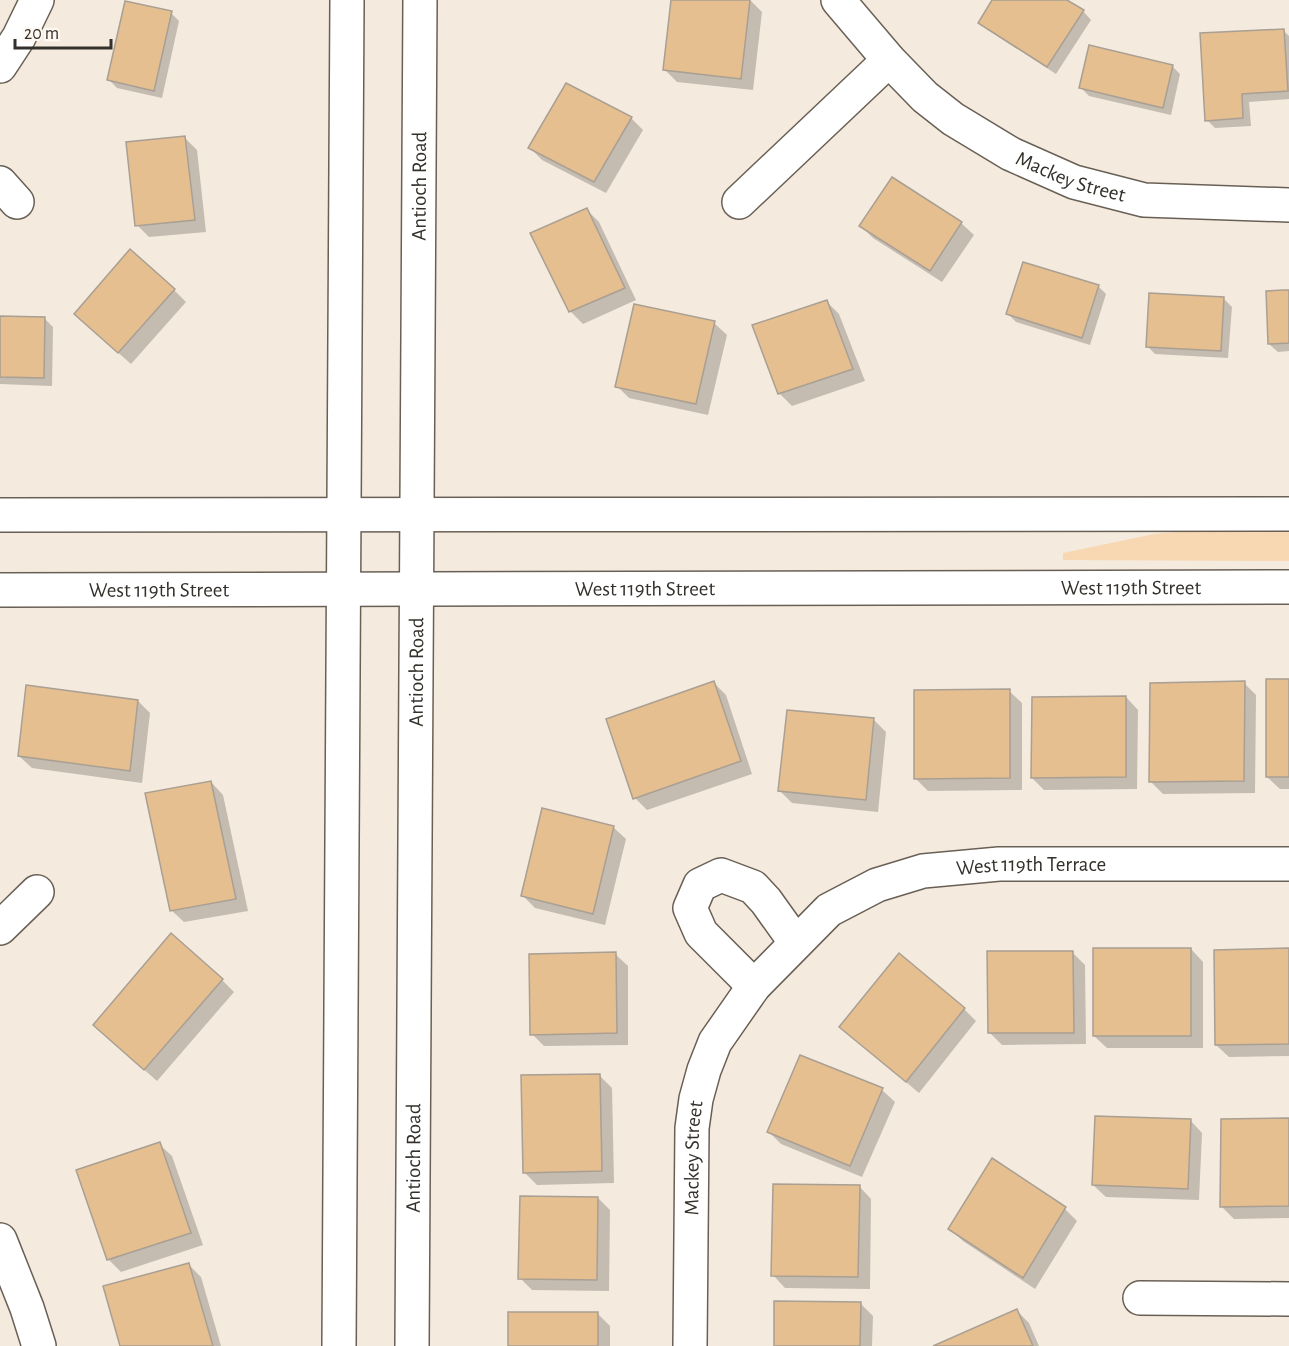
<svg xmlns="http://www.w3.org/2000/svg" width="1289" height="1346" font-family="'Alegreya Sans',sans-serif">
<rect width="100%" height="100%" fill="#f5eade"/>
<!-- green -->
<polygon fill="#f7d8b2" points="1201,530 1289,530 1289,561 1063,560 1063,553 1154,534"/>
<!-- shadow -->
<g fill="#0003">
<polygon points="673,0 750,0 762,12 753,90 677,82 664,69"/>
<polygon points="994,0 1065,0 1083,11 1091,20 1056,74 988,30 980,22"/>
<polygon points="171,13 179,21 162,98 117,88 109,80"/>
<polygon points="1283,30 1289,36 1289,99 1249,102 1251,126 1215,128 1207,120"/>
<polygon points="1172,66 1180,74 1171,115 1089,96 1081,88"/>
<polygon points="631,118 643,130 606,193 542,160 529,147"/>
<polygon points="185,138 197,150 206,232 149,237 137,225"/>
<polygon points="892,179 961,223 974,235 942,282 873,238 861,226"/>
<polygon points="587,210 599,222 636,300 583,324 570,311"/>
<polygon points="1098,286 1106,294 1090,345 1016,322 1008,314"/>
<polygon points="174,290 186,302 131,364 88,326"/>
<polygon points="1289,291 1289,351 1278,352 1269,344"/>
<polygon points="1224,299 1232,307 1228,358 1155,354 1147,346"/>
<polygon points="827,302 839,314 865,381 792,406 779,393"/>
<polygon points="0,317 45,319 53,327 52,386 0,384"/>
<polygon points="714,323 727,335 708,415 629,398 617,386"/>
<polygon points="1289,680 1289,789 1280,789 1267,777"/>
<polygon points="714,683 726,695 752,774 647,810 635,798"/>
<polygon points="1244,683 1256,695 1255,793 1163,794 1151,782"/>
<polygon points="1009,691 1022,703 1022,790 928,791 915,778"/>
<polygon points="1126,697 1138,710 1137,789 1044,790 1032,778"/>
<polygon points="138,701 150,713 142,783 32,768 19,756"/>
<polygon points="873,719 886,732 878,812 792,803 780,791"/>
<polygon points="211,782 223,795 248,911 184,922 171,910"/>
<polygon points="613,827 626,839 605,925 535,908 522,895"/>
<polygon points="1191,949 1203,962 1203,1048 1107,1048 1094,1036"/>
<polygon points="1289,950 1289,1056 1229,1057 1216,1045"/>
<polygon points="1073,953 1085,965 1086,1044 1002,1045 989,1032"/>
<polygon points="615,954 628,966 628,1045 544,1046 532,1034"/>
<polygon points="222,980 234,992 157,1081 107,1037"/>
<polygon points="964,1009 976,1021 919,1093 841,1027"/>
<polygon points="599,1075 612,1088 614,1183 537,1185 524,1172"/>
<polygon points="882,1090 895,1102 862,1177 781,1144 769,1132"/>
<polygon points="1190,1120 1202,1133 1199,1200 1106,1197 1093,1185"/>
<polygon points="1289,1120 1289,1218 1234,1219 1221,1206"/>
<polygon points="159,1144 172,1156 203,1245 121,1272 109,1260 78,1171"/>
<polygon points="992,1160 1065,1209 1077,1221 1035,1289 963,1241 950,1229"/>
<polygon points="859,1186 871,1199 870,1289 785,1288 773,1275"/>
<polygon points="598,1198 610,1210 609,1291 532,1290 520,1278"/>
<polygon points="188,1264 201,1277 221,1346 122,1346"/>
<polygon points="860,1303 873,1316 872,1346 775,1346"/>
<polygon points="1017,1311 1029,1323 1039,1346 937,1346"/>
<polygon points="597,1313 610,1326 610,1346 510,1346"/>
</g>
<!-- building -->
<g fill="#e5bf90" stroke="#a99f93" stroke-width="1.5">
<polygon points="671,0 750,0 741,79 663,70"/>
<polygon points="992,0 1067,0 1084,10 1047,67 978,23"/>
<polygon points="125,1 172,11 154,91 107,80"/>
<polygon points="1284,29 1288,91 1242,94 1243,118 1205,121 1200,33"/>
<polygon points="1089,45 1173,65 1163,108 1079,88"/>
<polygon points="566,83 632,117 594,182 528,148"/>
<polygon points="185,136 195,220 135,226 126,142"/>
<polygon points="892,177 962,222 930,271 859,226"/>
<polygon points="587,208 625,288 569,312 530,233"/>
<polygon points="130,249 175,289 118,353 74,314"/>
<polygon points="1023,262 1099,285 1082,338 1006,314"/>
<polygon points="1283,290 1289,290 1289,343 1268,344 1266,291"/>
<polygon points="1149,293 1224,297 1221,351 1146,347"/>
<polygon points="827,300 853,369 778,394 752,325"/>
<polygon points="634,304 715,321 696,404 615,387"/>
<polygon points="0,316 45,317 44,378 0,377"/>
<rect x="1266" y="679" width="23" height="98"/>
<polygon points="714,681 741,761 633,799 606,719"/>
<polygon points="1245,681 1244,781 1149,782 1150,683"/>
<polygon points="26,685 138,700 130,771 18,756"/>
<polygon points="1010,689 1010,778 914,779 914,690"/>
<polygon points="1126,696 1126,777 1031,778 1032,697"/>
<polygon points="787,710 874,718 866,800 778,791"/>
<polygon points="211,781 236,899 170,911 145,793"/>
<polygon points="542,808 614,826 593,914 521,896"/>
<polygon points="171,933 223,979 144,1070 93,1025"/>
<rect x="1093" y="948" width="98" height="88"/>
<polygon points="1289,948 1289,1044 1215,1045 1214,950"/>
<polygon points="987,951 1073,951 1074,1033 988,1033"/>
<polygon points="616,952 617,1033 530,1035 529,954"/>
<polygon points="899,953 965,1008 906,1082 839,1027"/>
<polygon points="800,1055 883,1088 850,1166 767,1132"/>
<polygon points="600,1074 602,1171 523,1173 521,1075"/>
<polygon points="1095,1116 1191,1119 1188,1189 1092,1185"/>
<polygon points="1289,1118 1289,1206 1220,1207 1221,1119"/>
<polygon points="160,1142 191,1233 107,1260 76,1170"/>
<polygon points="992,1158 1066,1207 1023,1278 948,1229"/>
<polygon points="773,1184 860,1185 858,1277 771,1276"/>
<polygon points="520,1196 598,1197 597,1280 518,1279"/>
<polygon points="189,1263 213,1346 120,1346 103,1286"/>
<polygon points="774,1301 861,1302 860,1346 774,1346"/>
<polygon points="1017,1309 1033,1346 933,1346"/>
<rect x="508" y="1312" width="90" height="34"/>
</g>
<g fill="none" stroke-linecap="round" stroke-linejoin="round">
<defs>
<g id="minor">
<path id="s1" d="M838,0L889,60L925,97L953,119L1011,154L1074,182L1144,200L1289,205"/>
<polyline points="0,66 19,37 37,0"/>
<polyline points="0,183 17,202"/>
<polyline points="739,202 889,60"/>
<polyline points="0,928 37,892"/>
<polyline points="754,986 701,933 690,908 700,885 721,875 753,887 766,901 796,943"/>
<polyline points="0,1240 27,1308 39,1346"/>
<polyline points="1140,1298 1289,1299"/>
<path id="s2" d="M690,1346L692,1128L696,1099L704,1070L715,1042L754,986L829,910L877,885L923,871L999,864H1289"/>
</g>
<g id="major">
<polyline points="0,515 1289,514"/>
<path id="s3" d="M0,590L1289,587"/>
<polyline points="339,1346 347,0"/>
<path id="s4" d="M412,1346L420,0"/>
</g>
</defs>
<!-- minor casing -->
<use href="#minor" stroke="#696055" stroke-width="36"/>
<!-- major casing -->
<use href="#major" stroke="#696055" stroke-width="36"/>
<!-- minor -->
<use href="#minor" stroke="#fff" stroke-width="33"/>
<!-- major -->
<use href="#major" stroke="#fff" stroke-width="33"/>
</g>
<g text-anchor="middle" stroke-width="4.5" stroke-linejoin="round" paint-order="stroke">
<!-- street labels -->
<g font-size="21" fill="#34302b" stroke="#fff8f1">
<text dy="7" stroke="none"><textPath href="#s1" startOffset="298">Mackey Street</textPath></text>
<text dy="7" stroke="none"><textPath href="#s4" startOffset="1160">Antioch Road</textPath></text>
<text dy="7" stroke="none"><textPath href="#s3" startOffset="1131">West 119th Street</textPath></text>
<text dy="7" stroke="none"><textPath href="#s3" startOffset="645">West 119th Street</textPath></text>
<text dy="7" stroke="none"><textPath href="#s3" startOffset="159">West 119th Street</textPath></text>
<text dy="7" stroke="none"><textPath href="#s4" startOffset="674">Antioch Road</textPath></text>
<text dy="7" stroke="none"><textPath href="#s2" startOffset="693">West 119th Terrace</textPath></text>
<text dy="7" stroke="none"><textPath href="#s4" startOffset="188">Antioch Road</textPath></text>
<text dy="7" stroke="none"><textPath href="#s2" startOffset="188">Mackey Street</textPath></text>
</g>
</g>
<!-- scale -->
<path d="M15 39v9h96v-9" fill="none" stroke="#34302b" stroke-width="3"/>
<text x="24" y="39" font-size="18" fill="#34302b" stroke="#fff8f1" stroke-width="4.5" paint-order="stroke">20 m</text>
</svg>
